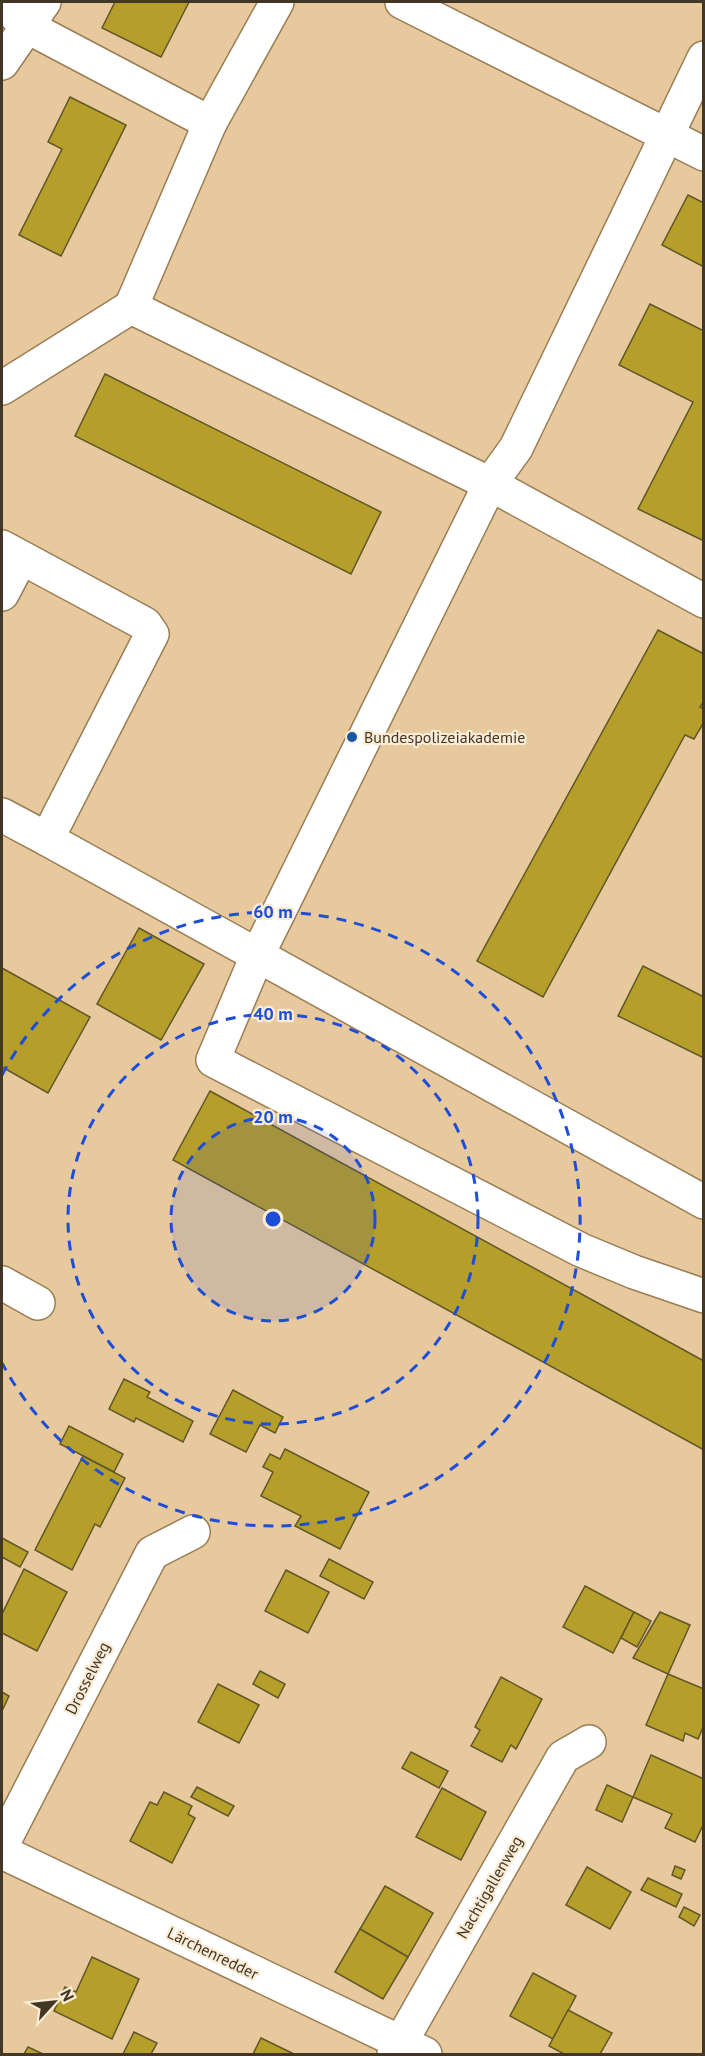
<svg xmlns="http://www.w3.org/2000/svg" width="705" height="2056" font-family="'PT Sans',sans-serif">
<rect width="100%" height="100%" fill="#e7c99d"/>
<!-- building -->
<g fill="#b69e2b" stroke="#615628" stroke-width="1.5">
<polygon points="115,2 189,2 161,57 102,28"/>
<polygon points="70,97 126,125 61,256 19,235 62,149 48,142"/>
<polygon points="688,195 704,203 704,267 662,245"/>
<polygon points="650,304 704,331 704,541 638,509 693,402 619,365"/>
<polygon points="105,374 381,512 351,574 75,436"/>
<polygon points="658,630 704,654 704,701 700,707 704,709 704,722 694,739 685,735 543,997 477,961"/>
<polygon points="139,928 204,964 161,1040 97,1004"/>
<polygon points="643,966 704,997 704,1058 618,1016"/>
<polygon points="2,968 90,1017 48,1093 2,1067"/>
<polygon points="210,1091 704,1361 704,1450 173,1160"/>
<polygon points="124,1379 150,1392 147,1397 193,1421 183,1442 136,1418 134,1422 109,1409"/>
<polygon points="233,1390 283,1417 275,1433 260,1425 246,1452 210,1434"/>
<polygon points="69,1426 123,1454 114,1472 60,1444"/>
<polygon points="285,1449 369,1492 340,1549 295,1526 301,1516 261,1496 273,1472 263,1467 270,1454 280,1459"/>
<polygon points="83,1456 125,1478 100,1527 95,1524 72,1570 35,1550"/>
<polygon points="2,1538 28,1552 20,1567 2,1557"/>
<polygon points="329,1559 373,1582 364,1599 320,1576"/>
<polygon points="24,1569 67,1592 37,1651 2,1633 2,1614"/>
<polygon points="286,1570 329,1592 308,1633 265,1611"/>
<polygon points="585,1586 634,1612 613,1653 563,1627"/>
<polygon points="634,1612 651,1621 637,1647 621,1638"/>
<polygon points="660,1612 690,1625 668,1674 633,1658"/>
<polygon points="260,1671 285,1684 278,1698 253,1684"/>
<polygon points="668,1674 704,1689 704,1725 698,1739 685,1733 683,1741 646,1725"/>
<polygon points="501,1677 542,1699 516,1749 511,1745 502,1762 471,1746 480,1730 475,1727"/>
<polygon points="218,1684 259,1705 239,1743 198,1722"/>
<polygon points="2,1692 9,1696 2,1711"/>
<polygon points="411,1752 448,1771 439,1788 402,1768"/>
<polygon points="651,1755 704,1779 704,1823 695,1842 665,1828 672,1814 633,1797"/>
<polygon points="607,1785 633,1797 622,1822 596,1810"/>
<polygon points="197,1787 234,1806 228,1816 191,1797"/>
<polygon points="442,1788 486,1812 461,1860 416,1837"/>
<polygon points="164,1792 192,1806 188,1814 195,1818 172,1863 130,1841 150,1802 157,1805"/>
<polygon points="675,1866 685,1870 681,1879 672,1875"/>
<polygon points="587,1867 631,1892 610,1929 566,1905"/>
<polygon points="648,1878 682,1894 676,1907 641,1890"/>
<polygon points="385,1886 433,1913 408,1957 360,1929"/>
<polygon points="684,1907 700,1915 694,1926 679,1917"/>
<polygon points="360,1929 408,1957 383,1999 335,1972"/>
<polygon points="92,1957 139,1979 112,2039 54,2011 65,1987 76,1992"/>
<polygon points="533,1973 576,1996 553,2039 510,2016"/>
<polygon points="568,2010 612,2033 600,2054 564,2054 549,2046"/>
<polygon points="134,2032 157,2043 151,2054 123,2054"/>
<polygon points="261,2038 294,2054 253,2054"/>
<polygon points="28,2047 43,2054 24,2054"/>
</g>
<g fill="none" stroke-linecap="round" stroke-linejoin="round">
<defs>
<g id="minor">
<polyline points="2,2 28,27 210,123 131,307 490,484 704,601"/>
<polyline points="402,2 704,154"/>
<polyline points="704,58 516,448 490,484 257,956 213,1060 581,1250 634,1272 704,1296"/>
<polyline points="2,63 44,2"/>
<polyline points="210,123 277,2"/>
<polyline points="2,388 131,307"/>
<polyline points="2,547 145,624 152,634 47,839 2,815"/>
<polyline points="2,594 21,558"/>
<polyline points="47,839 704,1202"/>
<polyline points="2,1283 38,1303"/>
<polyline points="2,1845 152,1553 193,1532"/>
<polyline points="2,1852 425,2054"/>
<polyline points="394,2054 563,1757 589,1742"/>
</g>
</defs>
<!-- minor casing -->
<use href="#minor" stroke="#997e55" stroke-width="36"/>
<!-- minor -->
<use href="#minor" stroke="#fff" stroke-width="33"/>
</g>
<!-- distance rings -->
<circle cx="273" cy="1219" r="102" fill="#1d4ed8" fill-opacity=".12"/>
<g fill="none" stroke="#1d4ed8" stroke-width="3" stroke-dasharray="10 8">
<circle cx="273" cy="1219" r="102"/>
<circle cx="273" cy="1219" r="205"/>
<path d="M2 1075A307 307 0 1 1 2 1363"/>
</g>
<!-- markers -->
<circle fill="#1656a6" stroke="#fbecd6" stroke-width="2" cx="352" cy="737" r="6"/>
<g text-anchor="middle" stroke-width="4.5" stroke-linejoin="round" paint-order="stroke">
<!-- poi labels -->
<g font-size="16" fill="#423624" stroke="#fbecd6" text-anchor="start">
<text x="364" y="743">Bundespolizeiakademie</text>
</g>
<!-- street labels -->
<g font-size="16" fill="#423624" stroke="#fbecd6">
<text transform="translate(87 1678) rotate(-63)" y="6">Drosselweg</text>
<text transform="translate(489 1887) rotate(-60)" y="6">Nachtigallenweg</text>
<text transform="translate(213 1953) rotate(26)" y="6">Lärchenredder</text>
</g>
</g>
<circle cx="273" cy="1219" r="9" fill="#1d4ed8" stroke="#fbecd6" stroke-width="3"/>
<g font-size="18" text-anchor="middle" font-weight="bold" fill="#1d4ed8" stroke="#fbecd6" stroke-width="4.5" stroke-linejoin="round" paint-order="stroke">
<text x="273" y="918">60 m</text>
<text x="273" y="1020">40 m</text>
<text x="273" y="1123">20 m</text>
</g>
<!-- border -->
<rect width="705" height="2056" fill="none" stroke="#423624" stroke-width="6"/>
<!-- north arrow -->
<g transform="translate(54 2002) rotate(63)" stroke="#fbecd6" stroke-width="4.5" paint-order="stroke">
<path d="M0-4.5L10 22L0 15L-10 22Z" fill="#423624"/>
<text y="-9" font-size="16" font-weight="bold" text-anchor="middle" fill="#423624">N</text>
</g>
</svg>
